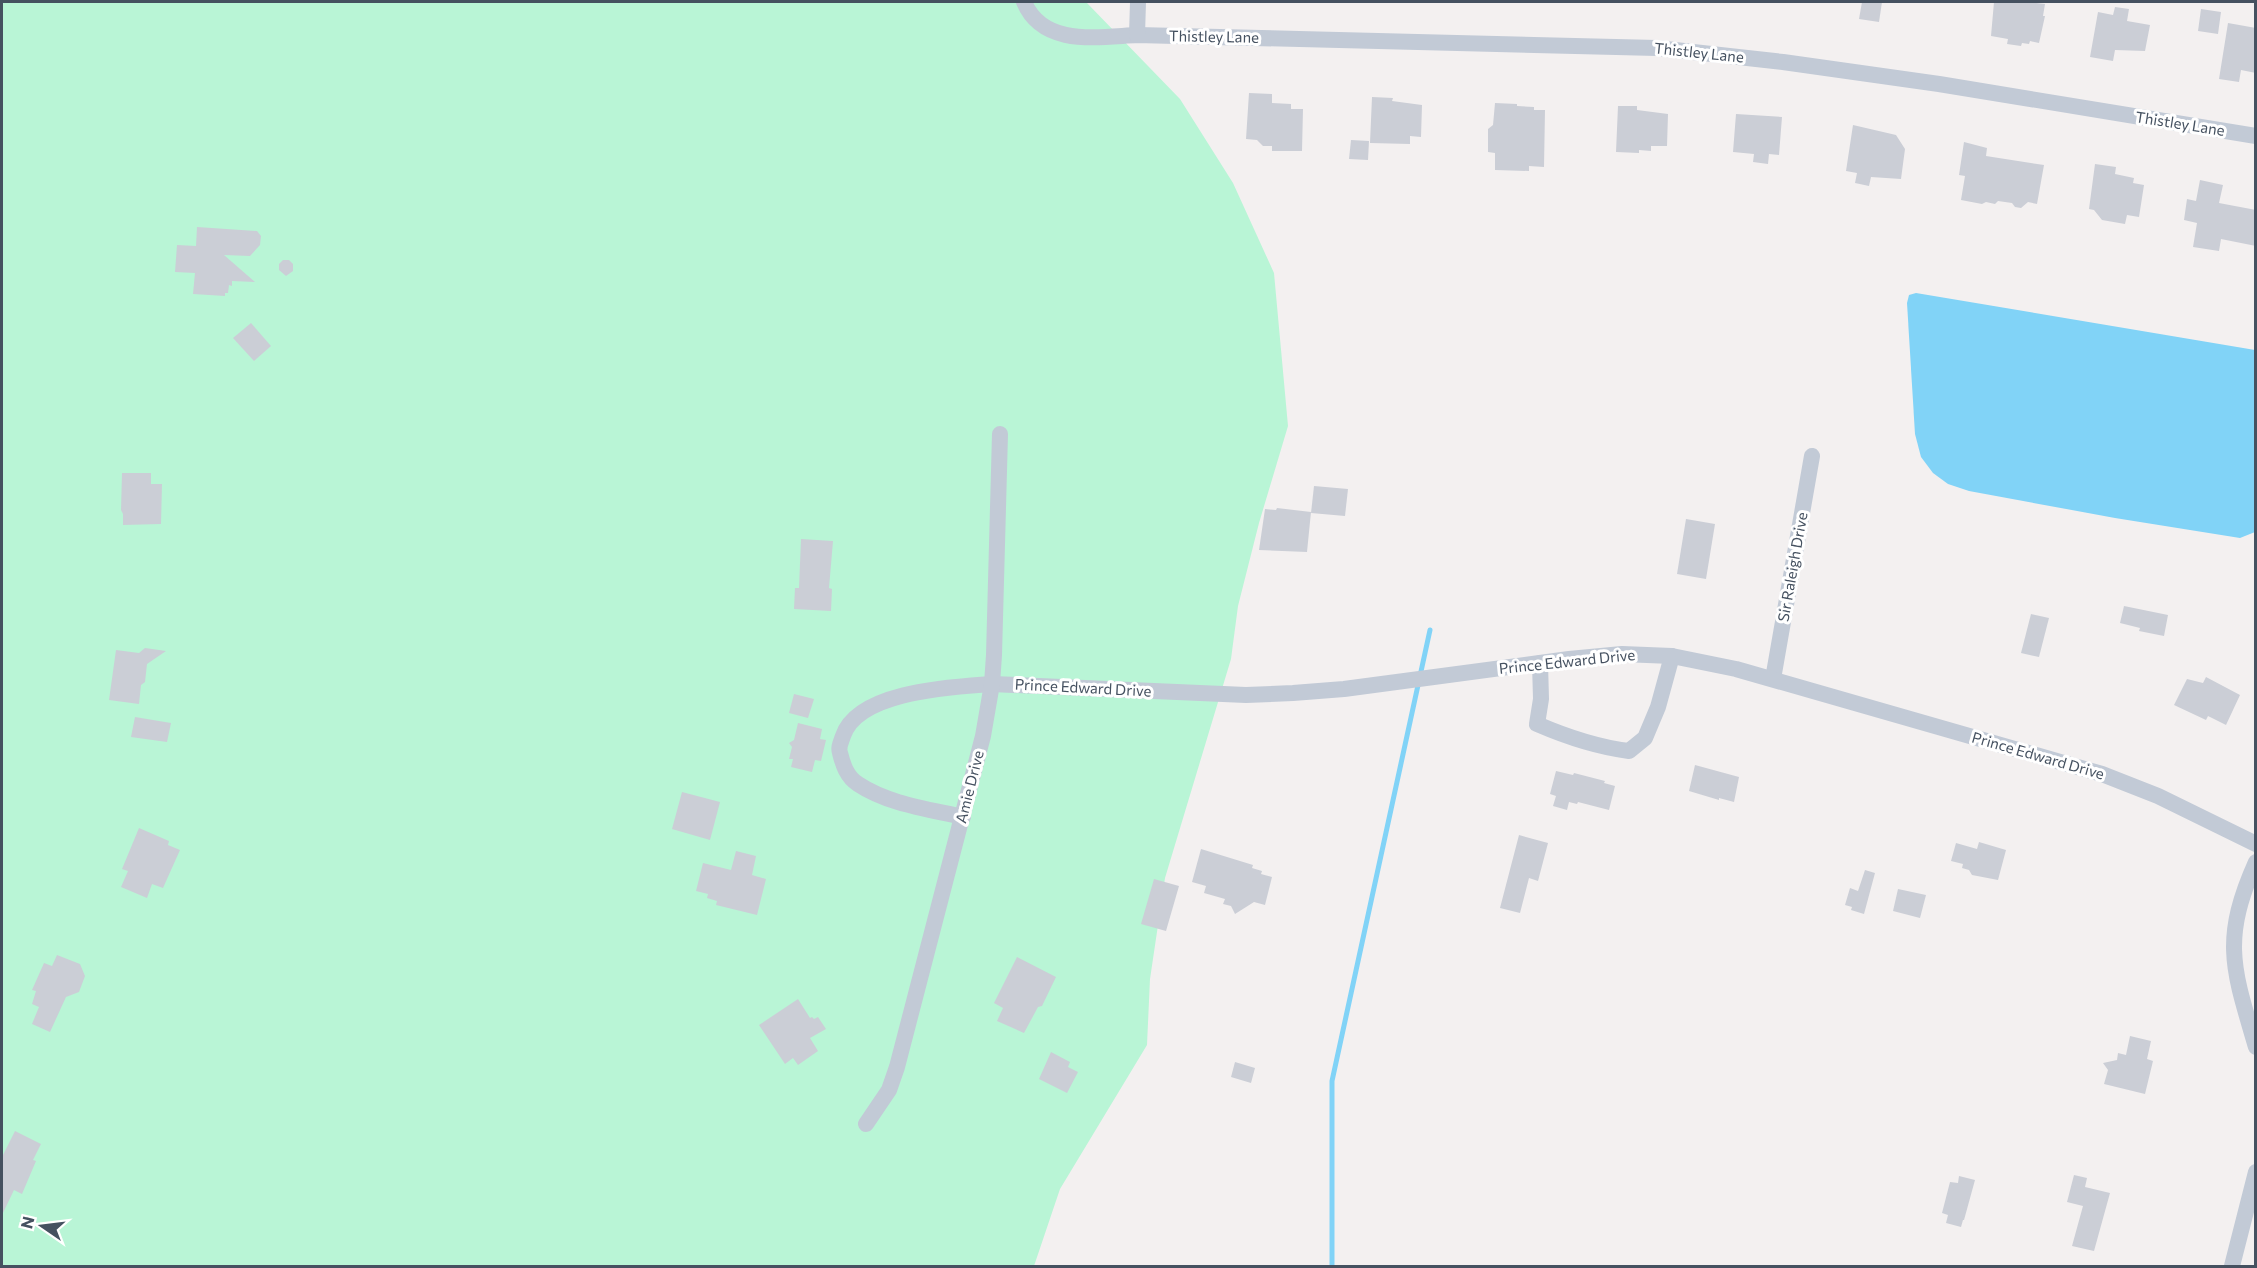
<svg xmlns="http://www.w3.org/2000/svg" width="2257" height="1268" font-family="Commissioner,sans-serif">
<rect width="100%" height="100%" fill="#f3f0f0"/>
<!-- green -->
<polygon fill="#b9f5d6" points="2,2 1086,2 1180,99 1233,183 1274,273 1288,426 1259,523 1238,606 1231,659 1165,878 1150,979 1147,1045 1060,1189 1034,1266 2,1266"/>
<!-- water -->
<polygon fill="#81d3f7" points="1916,293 2255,350 2255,532 2240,538 2115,518 1969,491 1948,484 1933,473 1921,457 1915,434 1907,303 1909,295"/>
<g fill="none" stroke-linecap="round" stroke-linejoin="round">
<!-- stream -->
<polyline stroke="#81d3f7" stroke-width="5" points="1332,1266 1332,1081 1430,630"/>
</g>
<!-- building -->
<g fill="#cbced6">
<polygon points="1862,2 1882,2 1879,22 1859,19"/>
<polygon points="1994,2 2029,2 2045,4 2043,16 2045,16 2039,43 2030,41 2029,44 2022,43 2021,46 2007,44 2008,39 1991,36"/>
<polygon points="2115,7 2129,9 2127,21 2150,25 2145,51 2115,50 2113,61 2090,57 2098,12 2113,15"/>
<polygon points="2201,9 2221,12 2218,34 2198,31"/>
<polygon points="2228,23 2256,28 2256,73 2241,70 2239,82 2219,79"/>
<polygon points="1249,93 1272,94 1272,103 1291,104 1291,109 1303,109 1302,151 1272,151 1272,146 1263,146 1257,140 1246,139"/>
<polygon points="1372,97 1393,98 1392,101 1422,105 1421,137 1410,136 1410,144 1370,143"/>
<polygon points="1495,103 1517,104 1517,106 1534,107 1534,110 1545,110 1544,167 1529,166 1529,171 1495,170 1495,153 1488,152 1488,129 1493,125"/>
<polygon points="1618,106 1637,106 1637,110 1668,114 1667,146 1651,146 1651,151 1639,150 1639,153 1616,152"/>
<polygon points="1736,114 1782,117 1779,155 1769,154 1768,164 1753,162 1754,154 1733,152"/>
<polygon points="1853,125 1896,135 1905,149 1901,179 1871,177 1869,186 1855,183 1857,173 1846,171"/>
<polygon points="1351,140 1369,141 1368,160 1349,159"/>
<polygon points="1964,142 1987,148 1986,156 2044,165 2037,204 2028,202 2021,208 2015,207 2012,203 1998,201 1995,204 1986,202 1982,204 1961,200 1965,176 1959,175"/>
<polygon points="2095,164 2116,167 2115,174 2134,178 2133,183 2144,185 2139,217 2127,215 2125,224 2102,220 2094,210 2089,209"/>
<polygon points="2200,180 2223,185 2219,203 2256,210 2256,246 2221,239 2219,251 2193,247 2197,223 2184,220 2187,199 2196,201"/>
<polygon points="197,227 257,231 261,236 260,245 250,256 224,255 255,282 232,281 232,286 229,285 228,293 225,293 225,296 193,294 195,273 175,272 177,245 196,246"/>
<polygon points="283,260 289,260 293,264 293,271 286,276 279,270 279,264"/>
<polygon points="251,323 271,346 254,361 233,338"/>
<polygon points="122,473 151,473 151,484 162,484 161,524 123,525 123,514 121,510"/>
<polygon points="1314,486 1348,489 1345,516 1311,513"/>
<polygon points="1277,508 1311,512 1307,552 1259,550 1265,509 1276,510"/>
<polygon points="1686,519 1715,524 1706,579 1677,574"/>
<polygon points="801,539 833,541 829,588 832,589 831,611 794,609 795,588 799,588"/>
<polygon points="2124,606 2168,615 2164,636 2139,631 2140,628 2120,623"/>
<polygon points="2031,614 2049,618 2039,657 2021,653"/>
<polygon points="145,648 166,651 147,664 145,682 141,685 139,704 109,700 116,650 139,653"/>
<polygon points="2206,677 2240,695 2226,725 2208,716 2206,720 2174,705 2187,679 2203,683"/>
<polygon points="794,694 814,699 808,718 789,713"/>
<polygon points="135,717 171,723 167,742 131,737"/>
<polygon points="798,723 822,729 820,739 826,740 821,761 815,760 812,772 791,767 793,759 789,759 792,747 789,743 794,740"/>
<polygon points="1695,765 1739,777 1734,802 1719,798 1719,800 1689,791"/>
<polygon points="1556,771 1573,775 1574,773 1605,781 1604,783 1615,786 1609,810 1578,802 1577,804 1569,802 1567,810 1553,806 1556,796 1550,794"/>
<polygon points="682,792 720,802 710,840 672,829"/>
<polygon points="139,828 169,841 168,845 180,850 163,888 152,884 147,898 121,887 128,871 122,869"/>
<polygon points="1519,835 1548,843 1538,881 1529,878 1520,913 1500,908"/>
<polygon points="1979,842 2006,850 1998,880 1972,875 1969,870 1962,868 1963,864 1951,861 1956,843 1977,849"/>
<polygon points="1201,849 1253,865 1252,868 1262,871 1261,874 1272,877 1265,905 1254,902 1235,914 1231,906 1223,904 1225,899 1204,893 1206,886 1192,882"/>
<polygon points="736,851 756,856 752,875 766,879 757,915 716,905 717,901 707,898 708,894 696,891 703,863 731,870"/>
<polygon points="1865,870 1875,873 1864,914 1851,910 1852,907 1845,905 1850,888 1858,891"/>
<polygon points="1154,879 1179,886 1166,931 1141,924"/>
<polygon points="1898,889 1926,895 1920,918 1893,911"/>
<polygon points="57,955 80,964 85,976 79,992 66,997 50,1032 32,1024 39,1007 32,1004 36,991 32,990 44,963 52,966"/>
<polygon points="1017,957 1056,977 1042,1006 1038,1007 1024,1033 997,1021 1003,1008 994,1003"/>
<polygon points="798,999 810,1018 812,1017 814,1019 818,1017 826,1029 810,1038 818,1051 798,1065 793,1058 785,1064 759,1025"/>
<polygon points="2130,1036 2151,1041 2147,1059 2153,1061 2145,1094 2104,1084 2108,1070 2103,1063 2117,1060 2118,1053 2126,1055"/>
<polygon points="1051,1052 1070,1062 1068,1067 1078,1072 1067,1093 1039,1079"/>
<polygon points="1235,1062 1255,1068 1251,1083 1231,1077"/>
<polygon points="15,1131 41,1144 33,1160 36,1161 22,1194 14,1190 2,1215 2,1157"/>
<polygon points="2074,1175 2087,1178 2085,1187 2110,1193 2094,1251 2072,1246 2083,1206 2067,1202"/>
<polygon points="1959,1176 1975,1180 1964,1220 1963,1220 1961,1227 1946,1223 1948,1215 1942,1213 1950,1182 1958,1183"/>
</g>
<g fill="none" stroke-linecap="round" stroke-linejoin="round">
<!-- street -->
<g stroke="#c2cad6" stroke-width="16">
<path d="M1024,2C1043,47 1097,37 1137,35L1657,48L1783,62L1939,84L2256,136"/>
<polyline points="1137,35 1138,2"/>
<path d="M1540,663L1541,699L1537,724C1567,737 1597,747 1629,751L1645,738L1658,707L1672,656"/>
<polyline points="1773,679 1812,456"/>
<path d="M963,817C928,809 888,804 858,784C847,777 843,765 840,753C838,747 841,742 843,736C858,691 952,687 992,684L1246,695L1293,693L1344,689L1569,659L1622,654L1672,656L1736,669L2102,774L2158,796L2256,844"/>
<path d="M2256,862C2221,940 2233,969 2256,1047"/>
<polyline points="866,1124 889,1090 897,1067 983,736 992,684 994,655 1000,434"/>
<polyline points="2232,1266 2256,1172"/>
</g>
</g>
<g text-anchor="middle" stroke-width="6" stroke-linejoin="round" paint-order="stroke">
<!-- street labels -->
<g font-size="15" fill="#455160" stroke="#fff">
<text transform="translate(1214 37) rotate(1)" y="5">Thistley Lane</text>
<text transform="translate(1699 53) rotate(6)" y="5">Thistley Lane</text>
<text transform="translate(2180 124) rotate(9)" y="5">Thistley Lane</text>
<text transform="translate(1793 567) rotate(-80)" y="5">Sir Raleigh Drive</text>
<text transform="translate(1567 662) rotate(-6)" y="5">Prince Edward Drive</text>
<text transform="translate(1083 688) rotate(3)" y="5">Prince Edward Drive</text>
<text transform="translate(2038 756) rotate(16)" y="5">Prince Edward Drive</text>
<text transform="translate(970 787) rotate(-76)" y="5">Amie Drive</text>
</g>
</g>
<!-- border -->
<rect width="2257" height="1268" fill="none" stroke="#455160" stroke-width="6"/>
<!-- north arrow -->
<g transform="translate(42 1226) rotate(284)" stroke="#ffffff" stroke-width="4.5" paint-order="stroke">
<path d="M0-4.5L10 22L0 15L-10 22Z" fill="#455160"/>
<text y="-9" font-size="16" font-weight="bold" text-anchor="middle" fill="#455160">N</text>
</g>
</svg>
